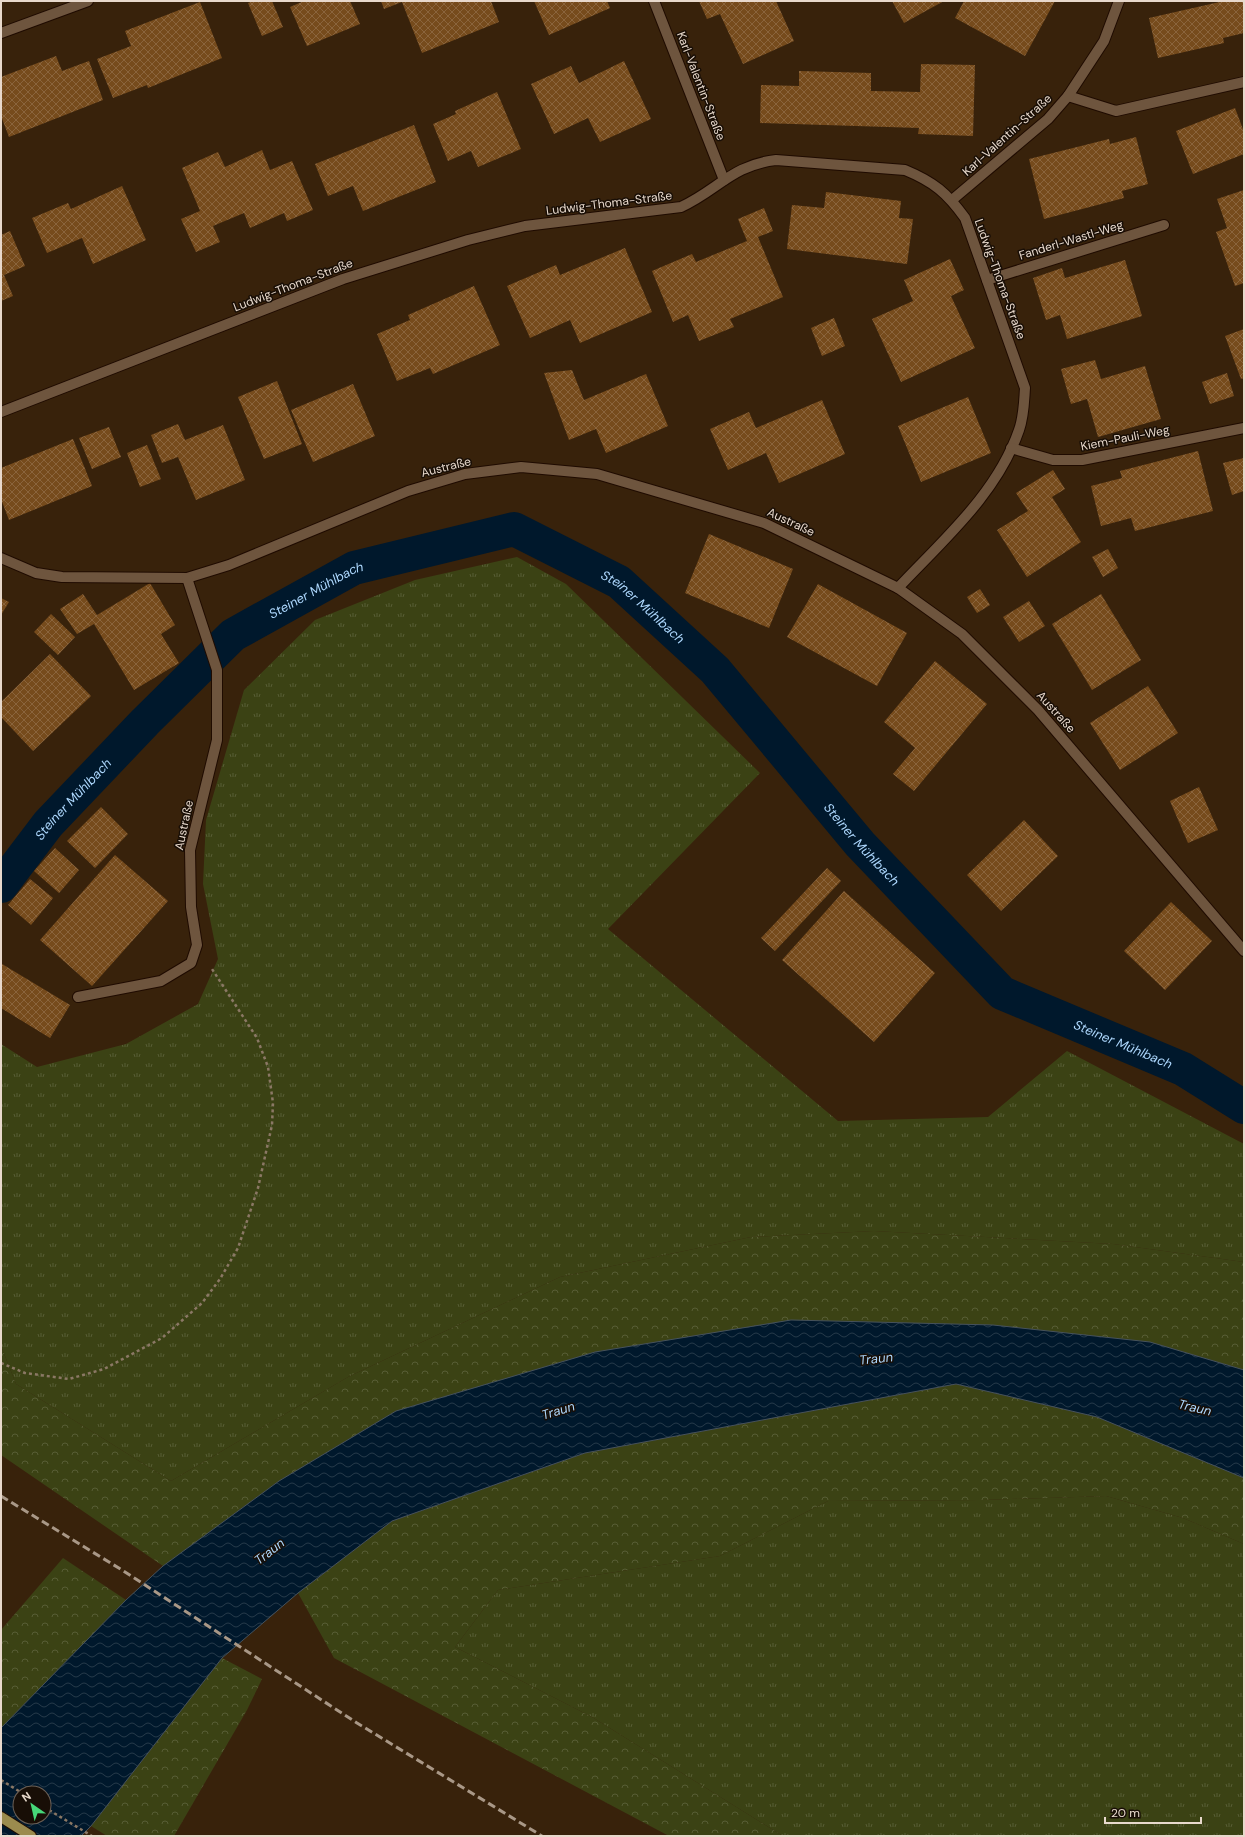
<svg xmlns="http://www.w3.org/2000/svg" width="1245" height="1837" font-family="'DM Sans',sans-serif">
<defs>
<pattern id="grass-tufts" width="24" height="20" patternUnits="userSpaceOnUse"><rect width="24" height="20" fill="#3b4214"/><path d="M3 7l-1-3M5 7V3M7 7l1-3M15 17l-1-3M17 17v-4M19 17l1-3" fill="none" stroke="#575d35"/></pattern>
<pattern id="forest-crowns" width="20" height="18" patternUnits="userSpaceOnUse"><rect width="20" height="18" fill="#3b4214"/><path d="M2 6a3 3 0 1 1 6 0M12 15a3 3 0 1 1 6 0" fill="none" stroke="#575d35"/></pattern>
<pattern id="water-waves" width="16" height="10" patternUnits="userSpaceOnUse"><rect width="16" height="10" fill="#00182c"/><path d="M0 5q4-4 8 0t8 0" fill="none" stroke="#253949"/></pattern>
<pattern id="building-cross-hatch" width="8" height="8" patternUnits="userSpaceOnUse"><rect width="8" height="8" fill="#764b1c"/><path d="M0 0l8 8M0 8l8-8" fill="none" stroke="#8a643c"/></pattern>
</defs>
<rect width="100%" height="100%" fill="#38220b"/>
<!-- grass -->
<g fill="url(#grass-tufts)">
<polygon points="517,557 566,584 760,773 608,929 838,1121 988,1117 1067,1051 1244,1144 1244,1262 1113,1244 874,1231 751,1237 560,1277 348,1377 171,1481 16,1384 1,1346 1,1044 37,1067 126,1044 198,1004 218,959 203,884 206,820 244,690 315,620 415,580"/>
<polygon points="1106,1496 1183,1518 1244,1544 1244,1836 783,1836 592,1717 455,1647 498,1590 720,1556 828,1501 982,1500"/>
</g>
<!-- forest -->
<g fill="url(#forest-crowns)">
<polygon points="874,1231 1113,1244 1244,1262 1244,1370 1150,1342 396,1411 279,1481 163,1566 1,1455 1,1346 16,1384 171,1481 348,1377 560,1277 751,1237"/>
<polygon points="956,1384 1097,1417 1244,1478 1244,1544 1183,1518 1106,1496 982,1500 828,1501 720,1556 498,1590 455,1647 592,1717 783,1836 669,1836 334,1658 298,1593 392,1521 585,1453"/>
<polygon points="63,1558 126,1600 1,1728 1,1630"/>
<polygon points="222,1658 262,1679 247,1710 174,1836 107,1836 91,1826"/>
</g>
<!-- water -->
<path fill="url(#water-waves)" stroke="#46525c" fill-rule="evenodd" d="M791,1320L993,1325L1150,1342L1244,1370V1478L1097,1417L956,1384L585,1453L392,1521L298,1593L222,1658L91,1826L81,1836H1V1728L126,1600L163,1566L279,1481L396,1411L595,1352ZM20,1793H44V1817H20Z"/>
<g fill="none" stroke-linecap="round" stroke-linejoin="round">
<!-- canal -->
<path stroke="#00182c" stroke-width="34" id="s1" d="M1,886L48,824L145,722L233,635L354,568L514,529L619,582L715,670L860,844L1002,993L1183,1069L1244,1107"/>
</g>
<!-- building -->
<g fill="url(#building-cross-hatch)">
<polygon points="253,1 272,1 283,27 262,36 248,3"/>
<polygon points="304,1 350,1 360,24 307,46 290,7"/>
<polygon points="381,1 491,1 499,22 422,53 402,2 384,9"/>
<polygon points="534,1 607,1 610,8 549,35"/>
<polygon points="699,1 776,1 794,41 743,64 720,14 707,19"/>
<polygon points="892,1 944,1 904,23"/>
<polygon points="964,1 1055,1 1025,56 955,18"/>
<polygon points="1224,1 1244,1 1244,33 1223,38 1224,43 1158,58 1149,18"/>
<polygon points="200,2 222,58 148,88 147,85 113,98 97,59 131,46 125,31"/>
<polygon points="56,56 62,71 89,61 103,100 9,137 1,116 1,77"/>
<polygon points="624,61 651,119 600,142 588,118 554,134 531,84 571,66 579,83"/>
<polygon points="921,64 975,65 973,136 918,134 919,128 760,123 761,85 799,86 799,71 871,73 871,91 920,92"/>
<polygon points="497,92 521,149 478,167 471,151 448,161 433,124 456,114 455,111"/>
<polygon points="1235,108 1244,132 1244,154 1193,174 1176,131"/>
<polygon points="414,125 436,182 363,211 353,186 328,196 315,164"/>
<polygon points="1136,137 1148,184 1122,191 1124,198 1044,219 1029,159 1109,139 1110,144"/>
<polygon points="262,150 270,170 292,161 313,210 287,221 284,213 250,228 244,213 213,226 220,242 196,252 181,219 200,211 182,168 218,152 225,167"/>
<polygon points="122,186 146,240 93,264 82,238 47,253 32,218 68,203 71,209"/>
<polygon points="1244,190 1244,283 1235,286 1216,232 1227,228 1217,199"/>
<polygon points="826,192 901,201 899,218 913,219 907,264 787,249 792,205 824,208"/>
<polygon points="764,208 773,231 758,237 783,297 730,319 734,327 699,341 688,315 673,322 652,271 692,254 696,262 747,241 738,219"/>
<polygon points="10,231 25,266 4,275 13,296 1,301 1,235"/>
<polygon points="625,248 652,312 580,343 570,320 530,338 507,286 556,265 560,275"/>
<polygon points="950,259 964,290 951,296 975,348 901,382 872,319 913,301 904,280"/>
<polygon points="1125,260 1142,316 1067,339 1060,315 1046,320 1033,278 1062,268 1065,278"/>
<polygon points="474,286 500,345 433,374 430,368 397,381 377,334 410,320 408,315"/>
<polygon points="834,318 845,346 822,356 811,328"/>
<polygon points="1244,329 1244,378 1241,379 1225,336"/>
<polygon points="1095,360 1101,379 1145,366 1161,419 1098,437 1087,399 1071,404 1061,369"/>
<polygon points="572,370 584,400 646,374 668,426 606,453 596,429 569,440 544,373"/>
<polygon points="1227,373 1234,396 1210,404 1202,382"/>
<polygon points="277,381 302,444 264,459 238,397"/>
<polygon points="353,384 375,436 313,462 291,410"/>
<polygon points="968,397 991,453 921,482 898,426"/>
<polygon points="822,400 845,454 779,483 766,453 728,470 710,429 749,412 756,428"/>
<polygon points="178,424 185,440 223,425 245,480 196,500 178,457 162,463 151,435"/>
<polygon points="109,427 121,457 92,469 79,438"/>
<polygon points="73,439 92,486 9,520 1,499 1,468"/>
<polygon points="147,445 161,479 140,487 127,453"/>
<polygon points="1198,451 1213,511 1135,531 1131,518 1101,526 1091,486 1122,478 1120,471"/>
<polygon points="1244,458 1244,491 1232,495 1223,463"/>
<polygon points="1053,470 1065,489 1052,497 1081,542 1027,577 997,530 1028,511 1016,493"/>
<polygon points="709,534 793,569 769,628 685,593"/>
<polygon points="1108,549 1118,568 1103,577 1092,557"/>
<polygon points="150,583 175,625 161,634 179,663 134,690 94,624 77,634 60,609 83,594 97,615"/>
<polygon points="818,584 907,633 877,686 787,637"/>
<polygon points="980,589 990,605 977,613 967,597"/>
<polygon points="1101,594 1141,660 1092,690 1052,624"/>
<polygon points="1,598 9,602 1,615"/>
<polygon points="1029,601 1045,626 1019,642 1003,617"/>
<polygon points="51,614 75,637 58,655 34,632"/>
<polygon points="50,654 91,696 33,751 1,717 1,702"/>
<polygon points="935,661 987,704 914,791 893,774 915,748 884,722"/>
<polygon points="1148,686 1178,733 1120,770 1090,723"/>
<polygon points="1199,787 1218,830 1188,843 1170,801"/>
<polygon points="101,807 128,834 95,868 67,841"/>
<polygon points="1024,820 1058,856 1001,911 967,875"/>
<polygon points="55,848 79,870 59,893 34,871"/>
<polygon points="115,855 168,901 92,986 40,940"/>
<polygon points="827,868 841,881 775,951 761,938"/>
<polygon points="30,879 53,898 31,925 8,905"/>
<polygon points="844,891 935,973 874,1042 782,960"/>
<polygon points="1171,902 1212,941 1165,990 1124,951"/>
<polygon points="2,964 70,1005 50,1038 1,1008"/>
</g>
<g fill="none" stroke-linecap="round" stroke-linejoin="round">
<defs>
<g id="minor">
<polyline points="654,1 724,180"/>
<polyline points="1,33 88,1"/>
<polyline points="1068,96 1116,111 1244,82"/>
<polyline points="952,200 1048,119 1068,96 1104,41 1119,1"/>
<polyline points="987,280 1164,225"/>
<path d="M1,412L343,279L468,240L525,226L681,207C718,190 732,165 776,160L905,170C934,182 947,193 965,218L1025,388C1024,402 1024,416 1019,430C997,494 943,540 898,588"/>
<polyline points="1011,448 1053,460 1082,460 1244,428"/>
<polyline points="1,558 36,573 62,577 187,578 229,565 408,491 465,474 521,467 597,474 764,523 898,588 962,634 1038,710 1244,951"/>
<polyline points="78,997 161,981 191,963 197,945 191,907 190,850 217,740 217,670 187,578"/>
</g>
<polyline id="major" points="1,1817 31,1836"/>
</defs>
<!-- minor casing -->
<use href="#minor" stroke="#1f0b00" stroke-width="12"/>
<!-- major casing -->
<use href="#major" stroke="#1f0b00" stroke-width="12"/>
<!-- path -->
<g stroke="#8b7865" stroke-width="2.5" stroke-dasharray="3 3" stroke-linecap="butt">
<polyline points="1,1363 25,1373 69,1379 104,1369 162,1338 202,1303 220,1279 238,1248 258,1188 272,1125 273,1103 268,1067 257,1038 212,969"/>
<polyline points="1,1780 22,1793"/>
<polyline points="44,1807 92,1836"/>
</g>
<!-- minor -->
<use href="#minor" stroke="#6e553e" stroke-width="10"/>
<!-- major -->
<use href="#major" stroke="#9b8b4e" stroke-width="10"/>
<!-- rail -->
<polyline stroke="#a99887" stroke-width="3" stroke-dasharray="8 4" stroke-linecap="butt" points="1,1496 122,1570 357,1723 542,1836"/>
</g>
<g text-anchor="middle" stroke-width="3" stroke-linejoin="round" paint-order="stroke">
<!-- street labels -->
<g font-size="12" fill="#e8d9cc" stroke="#180e06">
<text transform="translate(701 86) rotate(69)" y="4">Karl-Valentin-Straße</text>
<text transform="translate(1007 135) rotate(-42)" y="4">Karl-Valentin-Straße</text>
<text transform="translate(609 203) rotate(-7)" y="4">Ludwig-Thoma-Straße</text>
<text transform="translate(1071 240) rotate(-17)" y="4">Fanderl-Wastl-Weg</text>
<text transform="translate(1000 279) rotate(70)" y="4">Ludwig-Thoma-Straße</text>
<text transform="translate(293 285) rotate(-21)" y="4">Ludwig-Thoma-Straße</text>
<text transform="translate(1125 438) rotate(-11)" y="4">Kiem-Pauli-Weg</text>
<text transform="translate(446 467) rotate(-14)" y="4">Austraße</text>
<text transform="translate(791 522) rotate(25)" y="4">Austraße</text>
<text transform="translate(1056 712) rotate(48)" y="4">Austraße</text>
<text transform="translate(184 825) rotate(-78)" y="4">Austraße</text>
</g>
<!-- water labels -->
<g font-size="13" font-style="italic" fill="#add8fe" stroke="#180e06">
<text dy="5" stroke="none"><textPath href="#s1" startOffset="437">Steiner Mühlbach</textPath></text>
<text dy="5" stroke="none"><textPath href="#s1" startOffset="797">Steiner Mühlbach</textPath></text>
<text dy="5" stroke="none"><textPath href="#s1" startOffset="113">Steiner Mühlbach</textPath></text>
<text dy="5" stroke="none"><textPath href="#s1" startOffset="1121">Steiner Mühlbach</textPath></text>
<text dy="5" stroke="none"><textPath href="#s1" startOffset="1457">Steiner Mühlbach</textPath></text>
<text transform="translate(876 1358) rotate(-6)" y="5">Traun</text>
<text transform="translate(1195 1407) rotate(13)" y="5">Traun</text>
<text transform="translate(558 1410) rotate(-17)" y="5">Traun</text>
<text transform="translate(269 1551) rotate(-38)" y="5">Traun</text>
</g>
</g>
<!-- border -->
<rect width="1245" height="1837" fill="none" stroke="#e8d9cc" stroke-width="4"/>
<!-- north arrow -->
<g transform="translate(32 1805) rotate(326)"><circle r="19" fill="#180e06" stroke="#6b5f55"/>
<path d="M0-3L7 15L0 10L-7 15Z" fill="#46d779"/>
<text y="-6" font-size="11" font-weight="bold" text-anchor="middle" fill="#e8d9cc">N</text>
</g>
<!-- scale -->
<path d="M1105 1817v6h96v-6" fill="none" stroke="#e8d9cc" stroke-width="2"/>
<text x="1111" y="1817" font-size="12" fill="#e8d9cc" stroke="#180e06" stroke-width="3" paint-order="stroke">20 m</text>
</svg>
